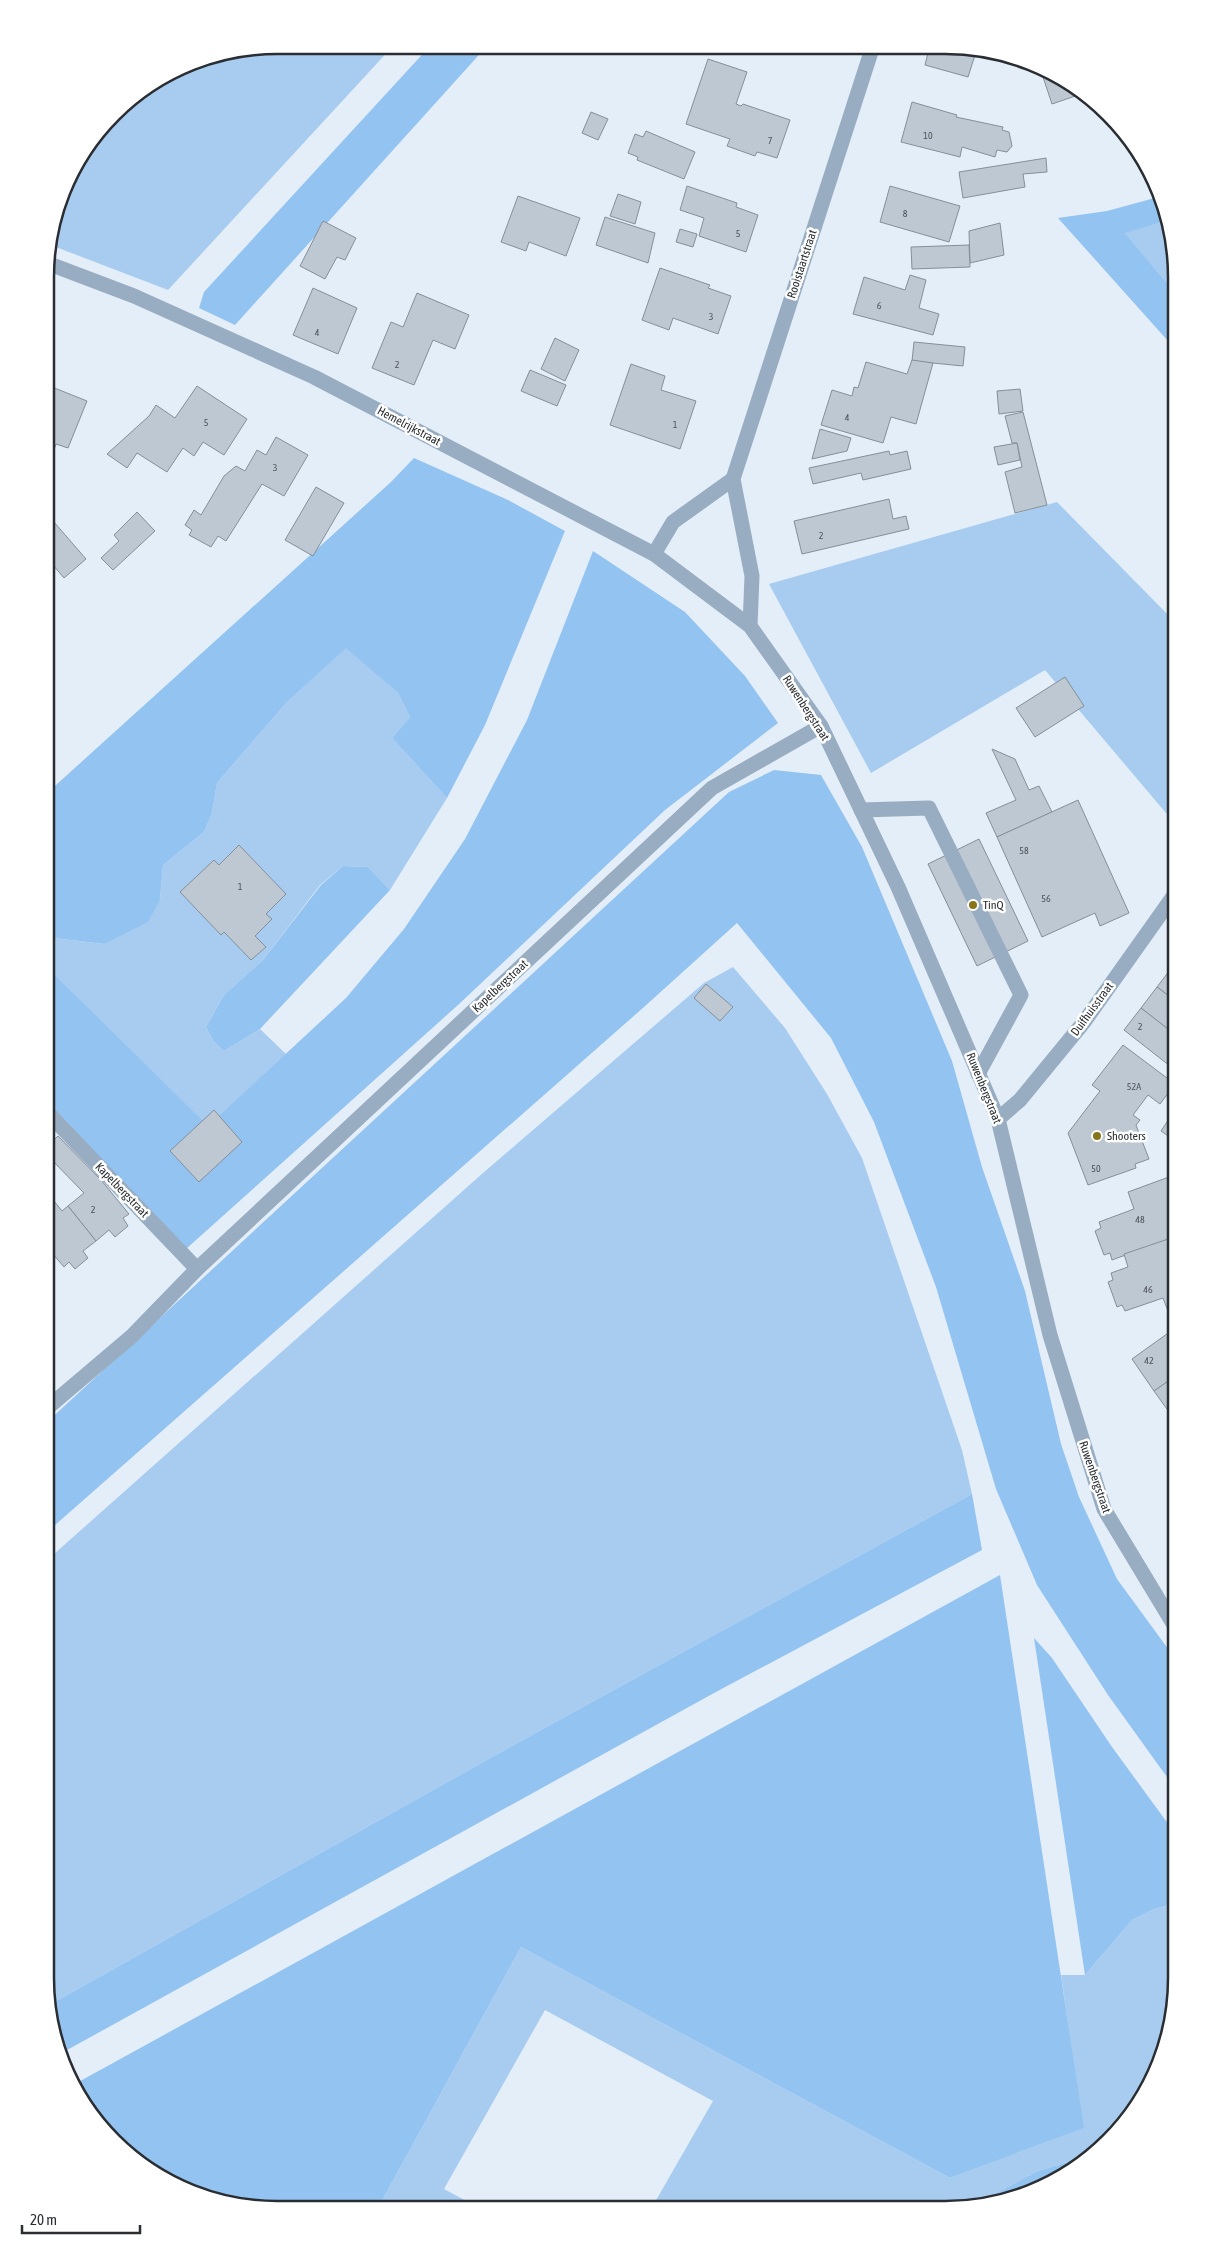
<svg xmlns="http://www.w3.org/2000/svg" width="1222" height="2255" font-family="'Asap Condensed',sans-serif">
<rect width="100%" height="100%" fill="#e3eef8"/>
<!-- green -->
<g fill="#a8ccf0">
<polygon points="277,45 393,46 168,290 48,244 69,174 124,103 188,63"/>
<polygon points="1168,220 1177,277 1177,295 1124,232"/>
<polygon points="1057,502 1177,624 1177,826 1045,670 871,773 769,584"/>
<polygon points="346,647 398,693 410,717 392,738 447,798 390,890 368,867 343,866 320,885 263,960 224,995 206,1027 214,1042 224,1051 260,1029 286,1054 208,1127 46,966 46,937 104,944 160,900 163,865 204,832 212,813 217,783 287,702"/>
<polygon points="733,967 785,1028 827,1094 862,1158 962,1450 972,1494 519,1742 49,2005 45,1978 45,1562 483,1173 704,983"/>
<polygon points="1177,1903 1176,1994 1159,2067 1129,2120 1088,2160 1088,2156 1038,2171 973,2205 945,2210 651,2209 713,2101 545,2010 444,2189 481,2209 378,2208 521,1947 950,2178 1083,2128 1061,1975 1085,1975 1132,1920 1154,1909"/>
</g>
<!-- forest -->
<g fill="#93c3f1">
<polygon points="430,46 487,46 235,325 199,308 204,292"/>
<polygon points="1162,196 1168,220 1125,233 1177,295 1177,351 1058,218 1107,211"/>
<polygon points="414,458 508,500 565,531 485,725 447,798 392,738 410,717 398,693 346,648 287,702 217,783 212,813 204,832 163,865 160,900 148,922 104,944 46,937 46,794 391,482"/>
<polygon points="593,551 685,612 745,676 778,723 665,810 458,1005 186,1249 46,1101 46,966 208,1126 346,998 404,929 465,839 527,720"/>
<polygon points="774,770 821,775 862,847 952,1061 982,1167 1025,1291 1061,1444 1079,1497 1117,1579 1177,1661 1177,1791 1108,1695 1037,1585 996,1489 936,1287 874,1122 831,1038 737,923 644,1007 46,1533 46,1423 729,792"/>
<polygon points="343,866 368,867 390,890 260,1029 224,1051 214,1042 206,1027 224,995 263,960 321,885"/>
<polygon points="972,1494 982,1550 714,1693 58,2055 49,2005 519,1742"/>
<polygon points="1000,1575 1084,2128 950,2178 521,1947 378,2208 246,2208 201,2196 129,2155 84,2107 73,2085"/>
<polygon points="1034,1638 1052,1658 1112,1747 1177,1836 1177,1903 1154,1909 1132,1920 1085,1975"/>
<polygon points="1088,2156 1086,2162 1020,2198 973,2205 1038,2171"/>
</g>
<!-- building -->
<g fill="#bec8d2" stroke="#858f99">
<polygon points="929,49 989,49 988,57 976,52 968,77 925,65"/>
<polygon points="708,59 747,72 736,104 741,106 743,104 790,120 777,158 757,152 755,156 727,146 730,139 686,124"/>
<polygon points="1048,69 1084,93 1052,104 1041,71"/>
<polygon points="912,102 957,115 956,117 1003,127 1002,130 1009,132 1012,146 1007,152 997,150 995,157 962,147 960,157 901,142"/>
<polygon points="591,112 608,119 598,140 582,133"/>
<polygon points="646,131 695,152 684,179 637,160 638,157 628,153 635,134 643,137"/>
<polygon points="1046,158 1047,172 1023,174 1025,187 963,198 959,172"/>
<polygon points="687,186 737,203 736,207 758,215 746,252 699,236 704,218 680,210"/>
<polygon points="890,186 960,206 949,242 880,222"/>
<polygon points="618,194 641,202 635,224 610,216"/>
<polygon points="518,196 580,218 566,256 529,242 526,251 501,242"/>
<polygon points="605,217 655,233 648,263 596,245"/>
<polygon points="323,221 356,238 345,260 337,257 325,279 300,266"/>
<polygon points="1000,223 1004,255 970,263 969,231"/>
<polygon points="680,229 697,234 693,247 676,242"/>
<polygon points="969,245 970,267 912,269 911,247"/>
<polygon points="660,268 710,285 708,288 731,296 718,334 673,318 669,330 642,320"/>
<polygon points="910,275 926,280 919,308 939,314 933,335 853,314 864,277 905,290"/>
<polygon points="313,288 357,308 338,354 293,335"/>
<polygon points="417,293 469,315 455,349 433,340 414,385 372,368 391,322 403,327"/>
<polygon points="555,338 579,350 565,381 541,369"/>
<polygon points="914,342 965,347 963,366 912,361"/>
<polygon points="912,360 933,363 916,424 891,417 883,443 821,425 832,390 852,396 854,387 858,388 866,362 907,374"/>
<polygon points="631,364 665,376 661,390 696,401 680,449 610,425"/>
<polygon points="530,370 566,385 557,406 521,391"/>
<polygon points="47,385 87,401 68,448 56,444 47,469"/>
<polygon points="197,386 247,419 224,455 203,442 194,456 183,448 167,472 137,453 127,468 107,454 149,416 156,405 175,418"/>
<polygon points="1020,389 1023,411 999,414 997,391"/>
<polygon points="1023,412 1047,505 1015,513 1005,472 1022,467 1017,443 1012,443 1005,416"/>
<polygon points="820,429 851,438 847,451 812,459"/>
<polygon points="276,437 308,455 284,496 262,484 226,541 218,536 211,547 189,535 192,530 185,525 194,510 201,515 224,476 236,466 245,471 257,450 266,455"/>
<polygon points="1017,443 1020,460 998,465 994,447"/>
<polygon points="889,451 890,455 907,451 911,469 863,480 861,473 813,484 809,468"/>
<polygon points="316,487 344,503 313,556 285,540"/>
<polygon points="889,499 893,519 906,516 909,529 802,554 794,521"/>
<polygon points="137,512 155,531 113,570 101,558 119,541 114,535"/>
<polygon points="47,514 86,559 64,578 47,558"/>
<polygon points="1065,677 1084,706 1035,737 1016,708"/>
<polygon points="992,749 1015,759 1029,790 1039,786 1052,812 997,837 986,813 1016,800"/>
<polygon points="1078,800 1129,913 1100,926 1095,913 1042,937 997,837"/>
<polygon points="979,839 1028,941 977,966 928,864"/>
<polygon points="239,845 286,894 266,914 272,919 255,936 266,947 251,960 224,932 221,935 180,892 214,860 219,865"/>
<polygon points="1173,966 1177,969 1177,1002 1157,987"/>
<polygon points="706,984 733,1007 720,1021 694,998"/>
<polygon points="1157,987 1177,1002 1177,1036 1141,1008"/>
<polygon points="1141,1008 1177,1036 1177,1057 1170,1066 1124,1030"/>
<polygon points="1123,1045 1175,1084 1160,1104 1148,1095 1133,1115 1140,1120 1136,1125 1149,1159 1135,1164 1136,1168 1088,1185 1068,1133 1100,1091 1092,1085"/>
<polygon points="214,1110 242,1142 199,1182 170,1151"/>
<polygon points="1172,1114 1177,1117 1177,1129 1167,1122"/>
<polygon points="1167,1122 1177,1129 1174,1140 1161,1131"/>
<polygon points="58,1136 101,1180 129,1214 123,1218 128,1226 115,1237 109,1230 96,1241 68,1206 84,1193 46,1154 46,1148"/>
<polygon points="1177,1174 1177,1236 1112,1260 1110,1253 1104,1255 1095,1231 1101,1228 1099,1222 1134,1209 1128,1192"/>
<polygon points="46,1191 62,1211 68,1206 96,1241 83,1251 88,1258 75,1269 69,1262 64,1267 46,1246"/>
<polygon points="1177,1236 1177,1305 1168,1311 1163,1298 1125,1311 1122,1305 1117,1307 1108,1282 1113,1280 1111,1273 1128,1267 1124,1254"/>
<polygon points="1171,1331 1177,1340 1177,1375 1154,1391 1132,1359"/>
<polygon points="1177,1375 1177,1423 1154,1391"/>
</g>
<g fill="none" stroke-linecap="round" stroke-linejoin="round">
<!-- service -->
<polyline stroke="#98adc1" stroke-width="15" points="861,810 929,808 1021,995 978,1074"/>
<!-- minor -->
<g stroke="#98adc1" stroke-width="15">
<polyline points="47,263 134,296 314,377 654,554 750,626 821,726 898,887 998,1119 1050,1335 1104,1509 1177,1630"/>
<polyline points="654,554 673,522 733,479"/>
<polyline points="750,626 752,576 733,479 872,49"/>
<polyline points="46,1111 197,1269"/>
<polyline points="998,1119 1020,1100 1084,1022 1177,891"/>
<polyline points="46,1409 132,1336 197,1269 712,788 821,726"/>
</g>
</g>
<!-- markers -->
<g fill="#867519" stroke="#fff" stroke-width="2">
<circle cx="973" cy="905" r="5"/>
<circle cx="1097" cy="1136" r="5"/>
</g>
<g text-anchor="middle" stroke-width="5" stroke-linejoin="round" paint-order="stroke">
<!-- number labels -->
<g font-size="10" fill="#4f545a">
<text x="928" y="139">10</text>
<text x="770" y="144">7</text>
<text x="905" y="217">8</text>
<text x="738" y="237">5</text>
<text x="879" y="309">6</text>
<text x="711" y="320">3</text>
<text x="317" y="336">4</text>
<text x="397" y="368">2</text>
<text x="847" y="421">4</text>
<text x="206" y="426">5</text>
<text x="675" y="428">1</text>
<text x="275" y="471">3</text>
<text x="821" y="539">2</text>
<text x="1024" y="854">58</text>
<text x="240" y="890">1</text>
<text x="1046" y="902">56</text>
<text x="1140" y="1030">2</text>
<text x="1134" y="1090">52A</text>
<text x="1096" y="1172">50</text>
<text x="93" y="1213">2</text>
<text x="1140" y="1223">48</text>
<text x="1148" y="1293">46</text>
<text x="1149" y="1364">42</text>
</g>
<!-- street labels -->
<g font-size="12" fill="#2a2e32" stroke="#fff">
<text transform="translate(802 264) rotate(-72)" y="4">Rooistaartstraat</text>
<text transform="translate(409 426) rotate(28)" y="4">Hemelrijkstraat</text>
<text transform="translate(806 708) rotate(57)" y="4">Ruwenbergstraat</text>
<text transform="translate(500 986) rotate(-43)" y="4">Kapelbergstraat</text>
<text transform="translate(1092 1009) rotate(-54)" y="4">Duifhuisstraat</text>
<text transform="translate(984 1088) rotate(68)" y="4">Ruwenbergstraat</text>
<text transform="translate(122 1190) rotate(46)" y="4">Kapelbergstraat</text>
<text transform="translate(1095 1477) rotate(71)" y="4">Ruwenbergstraat</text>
</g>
<!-- poi labels -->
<g font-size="12" fill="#2a2e32" stroke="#fff" text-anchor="start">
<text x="983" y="909">TinQ</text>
<text x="1107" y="1140">Shooters</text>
</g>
</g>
<!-- crop -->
<path d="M0 0H1222V2255H0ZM277 54H945A223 223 0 0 1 1168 277V1978A223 223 0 0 1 945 2201H277A223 223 0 0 1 54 1978V277A223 223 0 0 1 277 54Z" fill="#fff" fill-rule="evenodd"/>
<path fill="none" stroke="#2a2e32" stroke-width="2.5" d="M277 54H945A223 223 0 0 1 1168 277V1978A223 223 0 0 1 945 2201H277A223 223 0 0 1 54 1978V277A223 223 0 0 1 277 54Z"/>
<!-- scale -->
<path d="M22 2225v8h118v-8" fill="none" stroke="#2a2e32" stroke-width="2.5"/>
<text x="30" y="2225" font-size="15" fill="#2a2e32" stroke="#ffffff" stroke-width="4" paint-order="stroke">20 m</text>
</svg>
